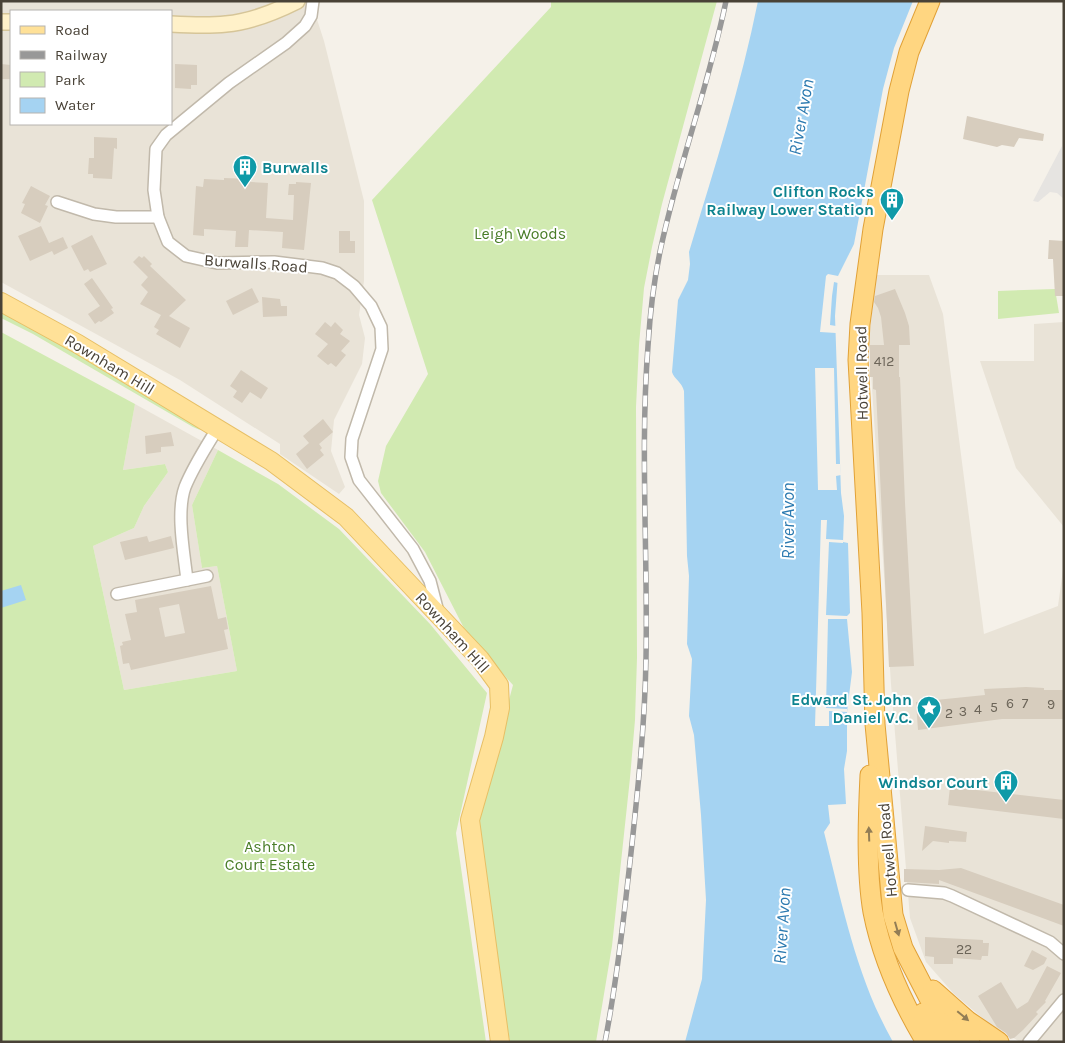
<svg xmlns="http://www.w3.org/2000/svg" width="1065" height="1043" font-family="Karla,sans-serif">
<rect width="100%" height="100%" fill="#f5f1e9"/>
<!-- residential -->
<g fill="#e9e3d7" fill-rule="evenodd">
<path d="M1,1H311L324,41L364,201V281L359,315L365,338L362,364L334,420L331,451L345,487L339,494L280,454V444L180,380L1,282ZM11,11H171V124H11Z"/>
<polygon points="876,275 929,275 943,314 984,634 1058,606 1064,562 1064,1042 1020,1042 986,1021 954,994 926,962 910,918 891,684 869,341"/>
<polygon points="1064,322 1064,527 1016,468 980,361 1034,361 1034,324"/>
<polygon points="135,404 218,450 192,505 202,568 217,566 237,671 124,690 93,546 134,528 144,506 168,472 165,464 123,470"/>
</g>
<!-- green -->
<g fill="#d1eab1">
<polygon points="551,1 717,1 662,204 652,247 644,288 639,345 636,407 637,658 635,720 630,778 612,946 596,1042 510,1042 483,888 477,820 513,685 467,634 425,552 381,493 378,481 386,446 428,374 372,200 551,7"/>
<polygon points="1055,289 1059,313 998,319 998,291"/>
<polygon points="1,309 196,424 200,430 193,427 33,334 1,318"/>
<polygon points="1,332 135,404 123,470 165,464 168,472 144,506 134,528 93,546 124,690 237,671 217,566 202,568 192,505 218,450 278,484 339,529 430,624 487,693 456,833 486,1042 1,1042"/>
</g>
<!-- parking -->
<polygon fill="#e6e4e1" points="1062,146 1064,199 1057,193 1050,192 1038,202 1033,201"/>
<!-- water -->
<g fill="#a5d3f2">
<path d="M758,1H913L894,48L883,89L854,244L838,276L835,316L841,493L844,516L843,542L848,543L850,613L847,616V619L852,672L847,712V751L844,769L846,804L828,805L830,823L824,832C842,903 856,977 893,1042H685L702,979L706,900L701,815L694,735L689,716L692,659L687,644L689,576L687,556L684,391C682,382 674,379 672,372L678,300L688,280L690,264L689,252C714,169 741,86 758,1Z"/>
<polygon points="21,585 26,600 1,608 1,591"/>
</g>
<!-- pier -->
<g fill="#f5f1e9">
<polygon points="828,274 838,276 838,283 834,282 832,296 830,325 836,326 836,333 820,332 826,276"/>
<polygon points="815,368 834,368 836,464 840,464 841,475 836,476 837,490 818,490"/>
<polygon points="821,520 827,520 826,539 843,540 843,543 829,542 826,615 847,616 847,619 828,619 826,708 847,709 847,712 829,711 829,726 815,726"/>
</g>
<!-- building -->
<g fill="#d7cdbe" fill-rule="evenodd">
<polygon points="1,64 11,65 11,79 1,79"/>
<polygon points="175,64 197,65 197,85 191,85 191,89 175,88"/>
<polygon points="967,116 1044,134 1043,141 1019,138 1014,147 1002,145 997,147 963,139"/>
<polygon points="94,137 117,138 117,149 114,148 112,179 93,178 93,174 88,174 89,158 94,158"/>
<polygon points="224,178 251,179 251,182 268,183 266,218 293,220 294,195 288,195 289,184 296,184 296,182 311,183 304,250 282,248 283,232 249,230 248,247 235,247 236,231 204,229 204,236 193,235 196,186 203,187 204,179 224,180"/>
<polygon points="31,186 50,196 45,205 48,206 40,223 21,213 25,204 22,203"/>
<polygon points="41,226 49,243 63,237 68,248 54,255 52,251 30,261 18,236"/>
<polygon points="339,231 350,231 350,241 355,241 355,253 339,253"/>
<polygon points="92,235 107,264 90,272 88,269 84,271 71,246"/>
<polygon points="1049,240 1064,241 1064,296 1055,296 1053,259 1048,259"/>
<polygon points="139,256 142,258 144,256 152,264 150,266 186,300 169,316 190,328 180,348 156,334 159,330 154,327 161,315 140,304 148,292 141,285 148,277 133,262"/>
<polygon points="92,278 113,308 111,309 114,313 101,322 99,321 95,324 88,314 100,306 84,284"/>
<polygon points="252,288 259,302 233,315 226,301"/>
<polygon points="895,289 905,313 909,326 910,345 899,345 899,377 900,377 905,503 914,666 889,667 876,390 873,389 873,377 870,377 870,345 884,345 881,317 878,308 874,302 875,296"/>
<polygon points="262,297 280,299 281,306 287,306 287,316 263,317"/>
<polygon points="325,322 331,327 335,322 343,330 340,334 350,341 341,351 346,355 336,367 331,363 328,365 317,356 328,344 315,334"/>
<polygon points="241,370 268,388 261,399 250,392 242,403 233,397 237,391 230,386"/>
<polygon points="323,419 333,432 319,444 322,448 320,450 324,455 307,469 296,454 309,443 303,436"/>
<polygon points="171,432 174,446 161,447 161,452 146,454 145,436"/>
<polygon points="147,536 149,542 171,536 174,548 125,560 120,542"/>
<path d="M211,586L218,619L226,617L228,629L224,630L228,649L131,670L129,663L123,664L120,646L123,645L122,642L131,640L125,614L137,612L135,600ZM179,604L185,633L165,637L159,608Z"/>
<polygon points="1026,687 1044,688 1044,690 1064,690 1064,719 1002,719 918,730 916,702 985,695 984,689"/>
<polygon points="950,787 1064,800 1064,819 948,805"/>
<polygon points="925,826 967,832 966,842 949,841 949,843 933,841 922,851"/>
<polygon points="961,868 1064,905 1064,926 939,880 939,884 904,882 904,869 939,870"/>
<polygon points="925,937 983,940 983,943 989,943 988,956 982,956 981,960 953,958 953,964 934,964 934,957 925,956"/>
<polygon points="1032,950 1047,958 1044,964 1033,970 1024,966"/>
<polygon points="1047,966 1061,973 1045,1001 1046,1002 1036,1012 1038,1014 1023,1030 1014,1038 1010,1039 1006,1033 997,1027 978,996 1001,982 1017,1009 1028,1002"/>
</g>
<g fill="none" stroke-linecap="round" stroke-linejoin="round">
<defs>
<g id="minor">
<polyline points="313,1 311,16 305,26 286,43 229,83 166,135 156,149 154,190 158,217 168,242 186,256 217,263 274,262 322,268 337,273 354,286 371,306 381,327 382,349 352,439 351,457 359,480 413,549 430,581 438,612"/>
<polyline points="57,202 94,214 116,217 158,217"/>
<path d="M187,580C184,553 176,512 185,487C193,467 206,447 217,429"/>
<polyline points="117,594 207,576"/>
<polyline points="908,890 944,893 952,896 1050,942 1064,954"/>
<polyline points="1029,1042 1064,1000"/>
</g>
<g id="secondary">
<polyline points="1,22 11,22"/>
<path d="M171,24C189,25 208,26 226,24C251,22 275,12 297,1"/>
</g>
<polyline id="primary" points="1,302 78,344 271,461 346,517 480,659 499,685 500,708 494,737 470,820 500,1042"/>
<g id="trunk">
<polyline points="930,1 909,52 899,91 873,229 860,324 858,360 872,613 875,724 893,915 903,948 931,1002 943,1017 970,1042"/>
<path d="M870,775C868,817 866,871 873,912C882,958 902,1002 926,1042"/>
<polyline points="933,990 968,1021 999,1042"/>
<polyline points="923,1013 948,1042"/>
</g>
</defs>
<!-- minor casing -->
<use href="#minor" stroke="#c1b9ab" stroke-width="14"/>
<!-- secondary casing -->
<use href="#secondary" stroke="#d6c598" stroke-width="18"/>
<!-- primary casing -->
<use href="#primary" stroke="#e7bf65" stroke-width="20"/>
<!-- trunk casing -->
<use href="#trunk" stroke="#e1a137" stroke-width="21"/>
<!-- minor -->
<use href="#minor" stroke="#fff" stroke-width="11"/>
<!-- secondary -->
<use href="#secondary" stroke="#fff1c9" stroke-width="15"/>
<!-- primary -->
<use href="#primary" stroke="#ffe198" stroke-width="18"/>
<!-- trunk -->
<use href="#trunk" stroke="#ffd681" stroke-width="19"/>
<defs>
<path id="rail" d="M605,1042C617,979 624,916 631,853C638,788 645,723 646,658C648,554 640,450 648,346C650,313 654,279 661,247C679,164 709,84 726,1"/>
</defs>
<!-- rail casing -->
<use href="#rail" stroke="#989898" stroke-width="5.5"/>
<!-- rail -->
<use href="#rail" stroke="#fff" stroke-width="4" stroke-dasharray="11" stroke-linecap="butt"/>
</g>
<!-- one-way arrows -->
<defs><path id="oneway-solid" d="M-6-.8H1V-3.2L6.5 0L1 3.2V.8H-6Z" transform="scale(1.25)"/></defs>
<g fill="#927d55">
<use href="#oneway-solid" transform="translate(869 834) rotate(-92)"/>
<use href="#oneway-solid" transform="translate(897 929) rotate(74)"/>
<use href="#oneway-solid" transform="translate(963 1016) rotate(40)"/>
</g>
<!-- icons -->
<defs>
<symbol id="building-pin" viewBox="-11 -11 22 30"><path d="M0 17L-7.5 6A9.5 9.5 0 1 1 7.5 6Z" fill="#0f9aa8" stroke="#fff"/><path d="M-4-6H4V6H1V3H-1V6H-4ZM-2.5-4.3h1.7v1.8h-1.7ZM.8-4.3h1.7v1.8H.8ZM-2.5-1h1.7V.8h-1.7ZM.8-1h1.7V.8H.8Z" fill="#fff"/></symbol>
<symbol id="sight-pin" viewBox="-11 -11 22 30"><path d="M0 17L-7.5 6A9.5 9.5 0 1 1 7.5 6Z" fill="#0f9aa8" stroke="#fff"/><path d="M0-6L1.8-2.2L6-1.7L2.9 1.2L3.7 5.4L0 3.3L-3.7 5.4L-2.9 1.2L-6-1.7L-1.8-2.2Z" fill="#fff"/></symbol>
</defs>
<g fill-rule="evenodd">
<use href="#building-pin" x="231" y="153" width="28" height="38"/>
<use href="#building-pin" x="878" y="186" width="28" height="38"/>
<use href="#sight-pin" x="915" y="694" width="28" height="38"/>
<use href="#building-pin" x="992" y="768" width="28" height="38"/>
</g>
<g text-anchor="middle" stroke-width="4" stroke-linejoin="round" paint-order="stroke">
<!-- number labels -->
<g font-size="14" fill="#6c6559">
<text x="884" y="366">412</text>
<text x="1010" y="708">6</text>
<text x="1025" y="708">7</text>
<text x="1051" y="709">9</text>
<text x="994" y="712">5</text>
<text x="978" y="714">4</text>
<text x="963" y="716">3</text>
<text x="949" y="718">2</text>
<text x="964" y="954">22</text>
</g>
<!-- culture labels -->
<g font-size="16" font-weight="bold" fill="#0d838f" stroke="#fff" text-anchor="end">
<text x="262" y="173" text-anchor="start">Burwalls</text>
<text x="874" y="197">Clifton Rocks<tspan x="874" dy="18">Railway Lower Station</tspan></text>
<text x="912" y="705">Edward St. John<tspan x="912" dy="18">Daniel V.C.</tspan></text>
<text x="988" y="788">Windsor Court</text>
</g>
<!-- park labels -->
<g font-size="16" fill="#497d28" stroke="#fff">
<text x="520" y="239">Leigh Woods</text>
<text x="270" y="852">Ashton<tspan x="270" dy="18">Court Estate</tspan></text>
</g>
<!-- street labels -->
<g font-size="16" fill="#494237" stroke="#fff">
<text transform="translate(256 263) rotate(4)" y="6">Burwalls Road</text>
<text transform="translate(110 364) rotate(31)" y="6">Rownham Hill</text>
<text transform="translate(861 373) rotate(-91)" y="6">Hotwell Road</text>
<text transform="translate(453 632) rotate(48)" y="6">Rownham Hill</text>
<text transform="translate(887 850) rotate(-95)" y="6">Hotwell Road</text>
</g>
<!-- water labels -->
<g font-size="18" font-style="italic" fill="#2c7ab0" stroke="#fff">
<text transform="translate(801 117) rotate(-80)" y="6">River Avon</text>
<text transform="translate(788 521) rotate(-90)" y="6">River Avon</text>
<text transform="translate(782 926) rotate(-86)" y="6">River Avon</text>
</g>
</g>
<!-- border -->
<rect width="1065" height="1043" fill="none" stroke="#494237" stroke-width="5"/>
<!-- legend -->
<rect x="10" y="10" width="162" height="115" fill="#ffffff" stroke="#b6b3af"/>
<rect x="20" y="26" width="25" height="8" fill="#ffe198" stroke="#b6b3af"/>
<text x="55" y="35" font-size="15" fill="#494237">Road</text>
<rect x="20" y="51" width="25" height="8" fill="#989898" stroke="#b6b3af"/>
<text x="55" y="60" font-size="15" fill="#494237">Railway</text>
<rect x="20" y="72" width="25" height="15" fill="#d1eab1" stroke="#b6b3af"/>
<text x="55" y="85" font-size="15" fill="#494237">Park</text>
<rect x="20" y="98" width="25" height="15" fill="#a5d3f2" stroke="#b6b3af"/>
<text x="55" y="110" font-size="15" fill="#494237">Water</text>
</svg>
